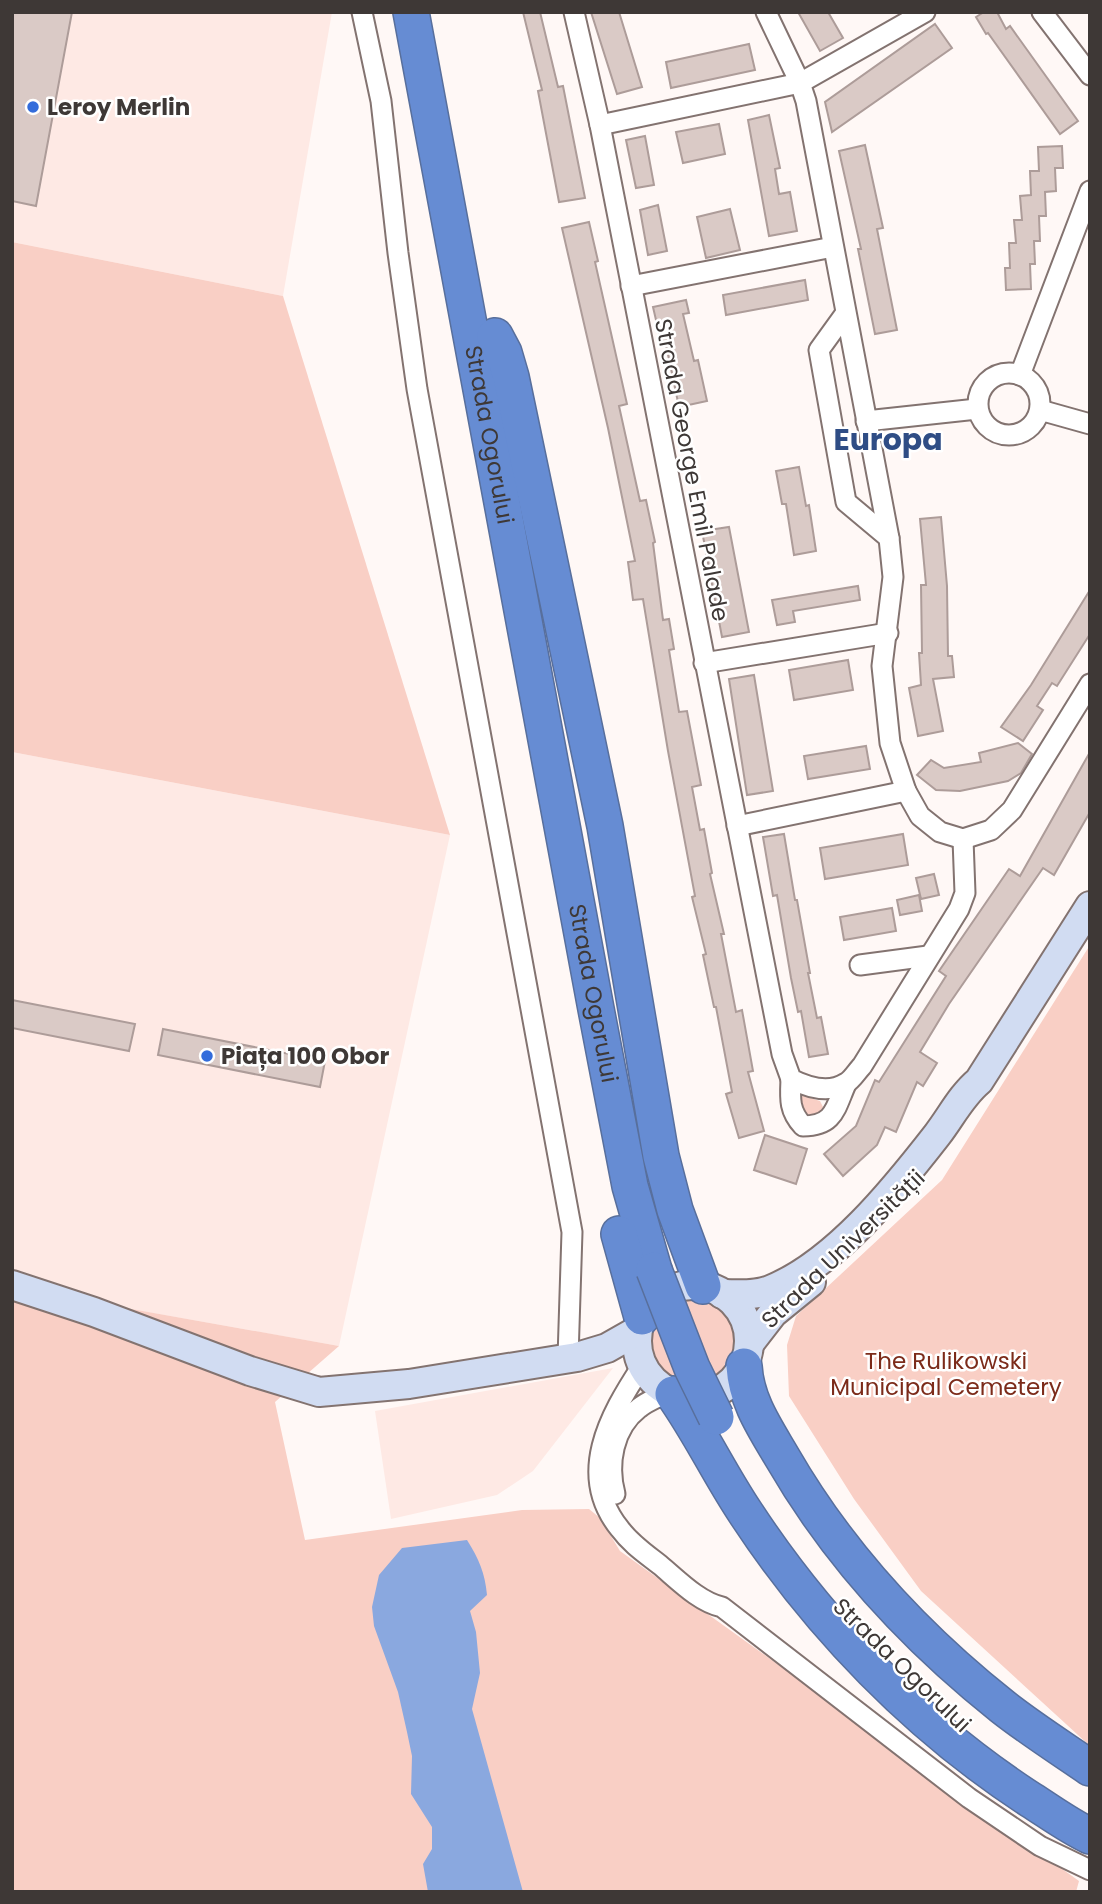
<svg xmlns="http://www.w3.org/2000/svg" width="1102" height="1904" font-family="Poppins,sans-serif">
<rect width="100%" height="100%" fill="#fff8f6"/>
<!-- built -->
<g fill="#fee9e4">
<polygon points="12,12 332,12 283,296 12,242"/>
<polygon points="12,752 450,835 339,1346 108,1305 12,1277"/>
<polygon points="613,1368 533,1471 497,1495 391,1519 375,1411"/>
</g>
<!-- green -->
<g fill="#f9cfc5">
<polygon points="12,242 283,296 450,835 12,752"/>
<polygon points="1090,945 1090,1746 921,1591 854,1499 789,1396 787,1345 796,1316 942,1180"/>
<polygon points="801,1095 820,1101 823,1107 821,1111 810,1116 800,1108"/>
<polygon points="12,1277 109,1305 339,1346 275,1402 305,1540 522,1510 589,1509 600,1518 620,1551 1079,1881 1076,1892 12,1892"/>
<path d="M698,1293C705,1296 716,1299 723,1303C746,1319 745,1358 726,1376C717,1385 708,1385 696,1385C689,1385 680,1387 674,1386C655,1381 647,1360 644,1343L671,1298L684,1294Z"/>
</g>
<!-- water -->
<path fill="#8aa8df" d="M467,1540C479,1559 485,1573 487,1595L470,1611L476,1632L480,1673L472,1709L523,1892H428L423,1864L432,1849V1827L411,1794L412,1756L407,1732L398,1692L374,1626L372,1607L379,1575L402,1548Z"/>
<!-- building -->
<g fill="#dacac6" stroke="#ad9c99" stroke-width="2">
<polygon points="12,12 72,12 36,206 12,201"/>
<polygon points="523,12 540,12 558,87 563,86 585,198 559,202 538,91 542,90"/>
<polygon points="591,12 619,12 642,87 617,94"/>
<polygon points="798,12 828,12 843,38 820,51"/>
<polygon points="984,12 997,12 1006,29 1010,26 1078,121 1060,134 988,33 986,34 976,17"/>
<polygon points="935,24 952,48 832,132 825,102"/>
<polygon points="749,44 755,70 671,88 666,62"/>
<polygon points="769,115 780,168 775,169 779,194 790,192 797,231 769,236 748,120"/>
<polygon points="719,124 725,154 683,163 676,132"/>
<polygon points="645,136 654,185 636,188 626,140"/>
<polygon points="865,145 883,228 877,229 897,330 875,334 858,249 861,249 839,151"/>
<polygon points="1062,146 1063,168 1055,168 1056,191 1045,192 1046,216 1039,216 1040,241 1034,241 1035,264 1030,264 1031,289 1006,290 1005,268 1010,268 1009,243 1016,243 1014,220 1022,220 1020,196 1031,195 1030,171 1039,171 1038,147"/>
<polygon points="658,205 667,251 648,255 640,210"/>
<polygon points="730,209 740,250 706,258 697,217"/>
<polygon points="589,222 598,261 595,262 627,404 619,406 640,501 646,500 655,542 653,543 663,620 669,619 674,649 669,650 679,712 687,711 701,785 692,787 700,830 704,829 712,873 710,874 724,934 721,934 736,1012 742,1010 753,1071 748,1072 764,1131 739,1138 726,1094 732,1092 716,1007 714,1007 703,955 706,954 692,897 695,896 668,751 643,599 633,600 628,562 635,561 608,428 562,228"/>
<polygon points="805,280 808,300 726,315 723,295"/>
<polygon points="686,300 689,313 683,314 694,361 698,360 707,401 679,407 666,345 662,346 653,307"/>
<polygon points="799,467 806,506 809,505 816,551 794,555 786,504 782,504 776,471"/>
<polygon points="941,517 947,586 948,656 952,656 954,677 933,679 943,731 918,736 909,688 921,685 919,653 922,653 921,585 926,585 920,519"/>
<polygon points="729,527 749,632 722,637 702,531"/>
<polygon points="858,586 860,600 793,611 795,622 777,625 772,600"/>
<polygon points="1090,590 1090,634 1057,686 1052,683 1037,706 1043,710 1023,741 1001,727 1031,685"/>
<polygon points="848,660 853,690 794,700 789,670"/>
<polygon points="754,675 773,791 747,795 729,679"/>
<polygon points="1018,743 1032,754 1021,773 1008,781 960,791 936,790 917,775 931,760 944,768 981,762 979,753"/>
<polygon points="866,746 870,769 808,779 804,756"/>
<polygon points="1090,752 1090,812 1054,875 1043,868 949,1004 920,1052 937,1063 923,1086 917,1082 896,1132 885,1127 877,1145 843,1176 824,1154 856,1126 875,1080 879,1082 946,976 939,971 1009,869 1020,876"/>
<polygon points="784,834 795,900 797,900 810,973 808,973 817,1018 821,1017 828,1054 809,1057 801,1011 798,1012 791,978 777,895 773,896 763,837"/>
<polygon points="903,834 908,865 825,879 820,848"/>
<polygon points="934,874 939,895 921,899 916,878"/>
<polygon points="919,895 922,911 900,915 897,900"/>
<polygon points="892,908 896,931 844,940 840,917"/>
<polygon points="12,1000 135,1024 129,1051 12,1028"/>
<polygon points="163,1029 325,1061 320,1087 158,1055"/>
<polygon points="765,1135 807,1149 796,1184 754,1170"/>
</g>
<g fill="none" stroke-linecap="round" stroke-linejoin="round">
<defs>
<g id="street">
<polyline points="362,12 381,101 398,253 417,389 572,1232 568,1358"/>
<path d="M574,12L600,125L782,1054L791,1079C807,1087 829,1094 846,1083C852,1080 857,1071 862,1066L959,909L965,893L963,839"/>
<polyline points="766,12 800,83 806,101 889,538 893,577 882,666 890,743 906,791 920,816 940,832 963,839 991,830 1012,810 1090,684"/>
<polyline points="1042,12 1090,75"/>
<polyline points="600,125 800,83 925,12"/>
<polyline points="631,286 833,247"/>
<polyline points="845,314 819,350 846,502 889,538"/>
<circle cx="1009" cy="404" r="31"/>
<polyline points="1020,375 1090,191"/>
<polyline points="1040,410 1090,424"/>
<polyline points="866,421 977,409"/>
<polyline points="704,663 888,633"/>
<polyline points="737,826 906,791"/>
<polyline points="860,965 928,956"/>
<path d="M791,1079C790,1099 789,1111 803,1126C834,1126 835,1109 846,1084"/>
<path d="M642,1366C609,1416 576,1475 620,1529C631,1544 646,1554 660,1565C678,1580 699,1602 722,1607L969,1798L1040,1846L1090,1870"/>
<path d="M615,1494C607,1464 613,1428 639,1408C647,1401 659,1397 668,1392"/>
</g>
<g id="secondary">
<circle cx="693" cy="1341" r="56"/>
<polyline points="12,1285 94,1312 250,1371 319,1392 409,1384 577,1357 607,1348 637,1331"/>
<path d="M722,1294C738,1294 755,1296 770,1290C835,1264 895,1189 937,1135C951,1117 961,1096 979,1081L1090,906"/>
<polyline points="749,1344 773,1313 811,1282"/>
</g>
<g id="highway">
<path id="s1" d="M411,12L596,1009L630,1186L654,1270"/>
<polyline points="495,336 504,353 511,377 605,826 661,1156 675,1210 703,1286"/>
<polyline points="619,1234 642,1317"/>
<path d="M744,1366C746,1401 765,1428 782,1457C838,1554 916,1638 1003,1707C1031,1729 1061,1748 1090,1768"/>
<path d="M673,1394C700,1432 719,1473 745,1512C819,1625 917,1726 1031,1800C1050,1812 1069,1826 1090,1836"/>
</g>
</defs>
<!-- street casing -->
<use href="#street" stroke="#837370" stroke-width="23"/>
<!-- secondary casing -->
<use href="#secondary" stroke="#837370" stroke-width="32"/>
<!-- highway casing -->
<use href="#highway" stroke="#586f9c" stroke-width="38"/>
<!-- street -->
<use href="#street" stroke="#fff" stroke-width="19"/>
<!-- secondary -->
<use href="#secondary" stroke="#d1dcf2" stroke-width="28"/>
<!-- highway -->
<use href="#highway" stroke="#668cd3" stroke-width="35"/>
<defs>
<polyline id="highway-bridge" points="654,1270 692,1368 716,1417"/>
</defs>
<!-- highway-bridge casing -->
<use href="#highway-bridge" stroke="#586f9c" stroke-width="38" stroke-linecap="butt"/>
<!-- highway-bridge -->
<use href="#highway-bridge" stroke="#668cd3" stroke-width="35"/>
</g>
<!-- markers -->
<g fill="#336cdb" stroke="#fff" stroke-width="2.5">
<circle cx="33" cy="107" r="7"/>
<circle cx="207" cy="1056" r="7"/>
</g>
<g text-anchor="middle" stroke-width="5" stroke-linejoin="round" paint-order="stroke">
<!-- poi labels -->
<g font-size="23" font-weight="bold" fill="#3e3836" stroke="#fff" text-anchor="start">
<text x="47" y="115">Leroy Merlin</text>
<text x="221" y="1064">Piața 100 Obor</text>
</g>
<!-- street labels -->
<g font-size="23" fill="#3e3836" stroke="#fff">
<text dy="8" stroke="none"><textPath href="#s1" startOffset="430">Strada Ogorului</textPath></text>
<text transform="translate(692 470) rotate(79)" y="8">Strada George Emil Palade</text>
<text dy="8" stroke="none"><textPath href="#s1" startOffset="998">Strada Ogorului</textPath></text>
<text transform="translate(843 1249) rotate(-44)" y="8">Strada Universității</text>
<text transform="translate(902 1665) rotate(44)" y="8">Strada Ogorului</text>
</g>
<!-- park labels -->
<g font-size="23" fill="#7c2b1a" stroke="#fff">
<text x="946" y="1369">The Rulikowski<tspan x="946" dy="26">Municipal Cemetery</tspan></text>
</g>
<!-- district labels -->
<g font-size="30" font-weight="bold" fill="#2f4d85" stroke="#fff">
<text x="888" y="450">Europa</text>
</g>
</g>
<!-- border -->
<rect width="1102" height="1904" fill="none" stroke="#3e3836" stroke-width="28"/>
</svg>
